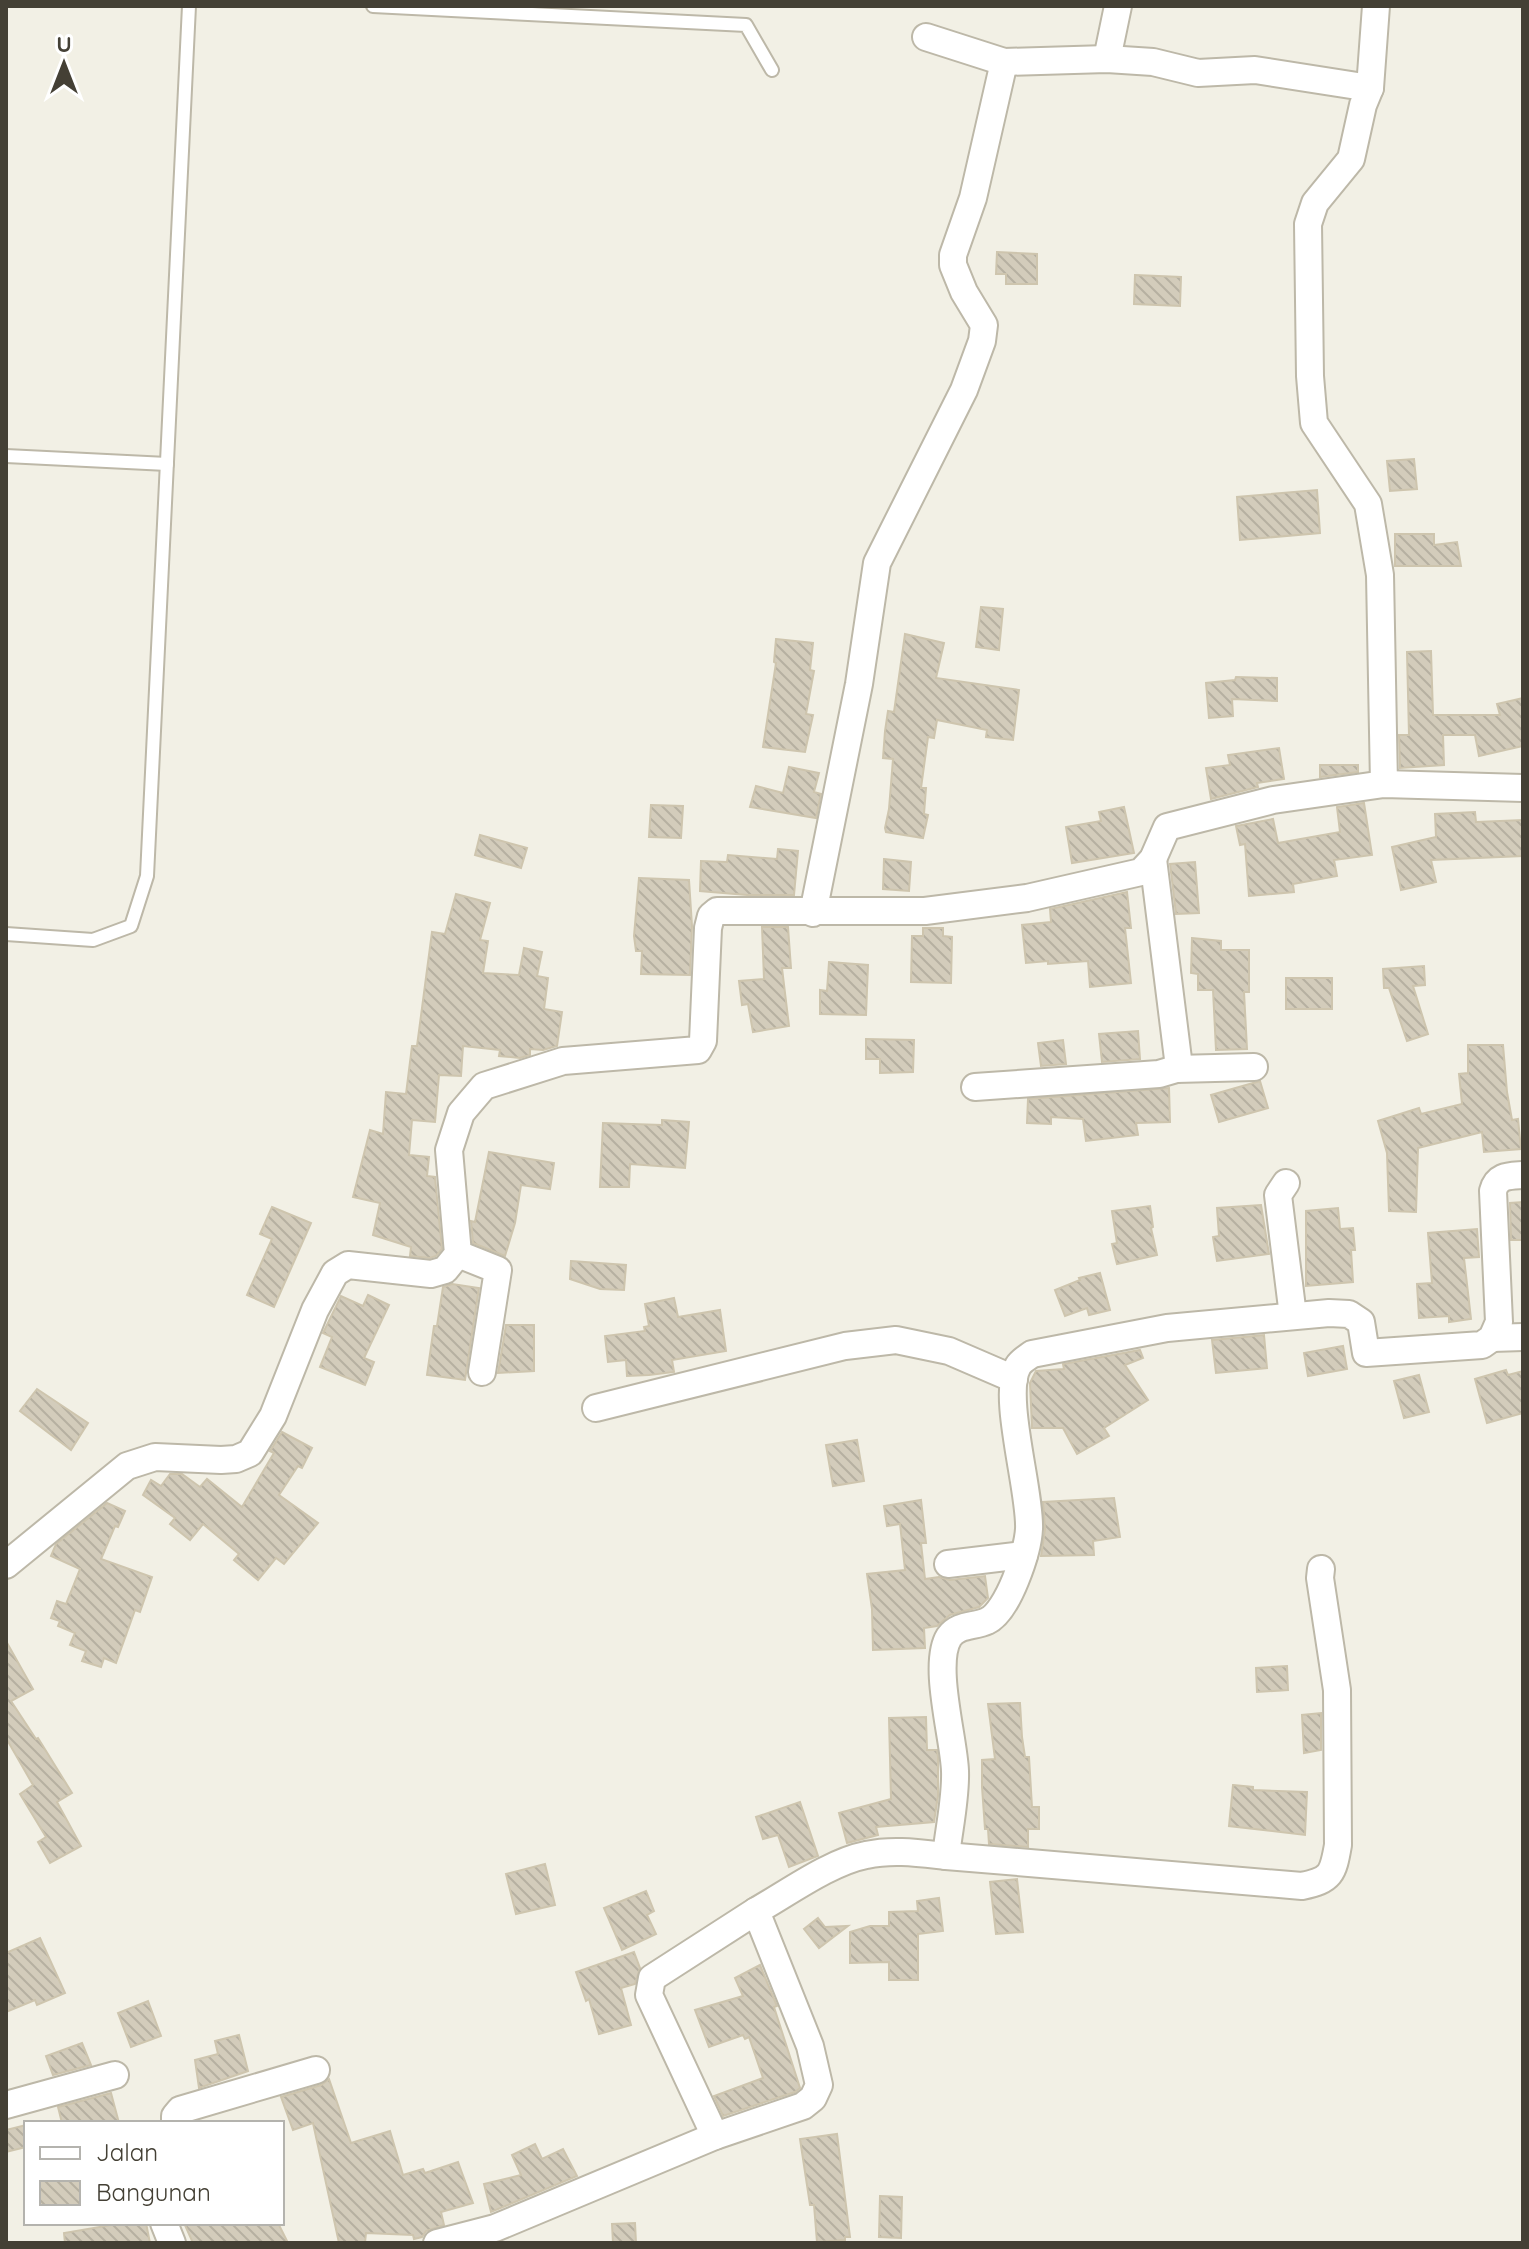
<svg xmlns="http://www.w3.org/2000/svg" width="1529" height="2249" font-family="Quicksand,sans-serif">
<defs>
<pattern id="building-back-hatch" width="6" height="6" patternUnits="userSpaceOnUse" patternTransform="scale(2)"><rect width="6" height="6" fill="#d3ccbb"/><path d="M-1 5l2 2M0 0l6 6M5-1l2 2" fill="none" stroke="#b6b0a1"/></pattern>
</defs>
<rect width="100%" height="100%" fill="#f2f0e5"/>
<!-- building -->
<g fill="url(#building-back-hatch)" stroke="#cec5ae" stroke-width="2">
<polygon points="997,252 1037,254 1037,284 1006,284 1006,274 996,274"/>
<polygon points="1135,275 1181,277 1180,306 1134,304"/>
<polygon points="1414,459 1417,489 1390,491 1387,461"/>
<polygon points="1317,490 1320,533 1240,540 1237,497"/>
<polygon points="1395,534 1434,534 1434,545 1457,542 1461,566 1395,566"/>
<polygon points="981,607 1003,609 999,650 976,647"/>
<polygon points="905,634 944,643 936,678 1019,690 1013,740 986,737 987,730 937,720 934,738 928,737 921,788 926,788 924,814 928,815 923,838 886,832 885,828 889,809 893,759 883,758 885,731 888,711 894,712"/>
<polygon points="776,639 813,643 810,670 814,671 806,714 813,715 805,752 763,747 776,663 774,662"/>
<polygon points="1431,651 1433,715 1500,715 1497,704 1523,698 1523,746 1479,756 1475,735 1443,735 1444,765 1400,768 1399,735 1409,735 1407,652"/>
<polygon points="1236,677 1277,678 1277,701 1232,699 1233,716 1209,718 1206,683 1235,680"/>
<polygon points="1279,748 1284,779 1257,783 1258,787 1211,799 1206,768 1230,765 1228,755"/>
<polygon points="1320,765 1358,765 1358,772 1320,777"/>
<polygon points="789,767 819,773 814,792 821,794 816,818 750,807 756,786 783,793"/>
<polygon points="1364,803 1372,855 1334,860 1337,876 1293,884 1294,892 1249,896 1245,844 1240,845 1236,826 1273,819 1278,843 1340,832 1337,807"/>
<polygon points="651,805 683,806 681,838 649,837"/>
<polygon points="1124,807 1134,853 1072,863 1066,827 1101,821 1099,812"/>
<polygon points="1475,812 1476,822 1523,820 1523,856 1431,860 1436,882 1401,890 1392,847 1436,837 1435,814"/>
<polygon points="480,835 527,848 521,868 475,855"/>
<polygon points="778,849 798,851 794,895 747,895 700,891 701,861 727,862 728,855 777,859"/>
<polygon points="884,859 911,862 909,891 883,889"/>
<polygon points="1195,862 1199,913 1176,914 1170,864"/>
<polygon points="639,878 689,880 692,926 690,975 641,974 642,951 636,951 634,936"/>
<polygon points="1127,892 1131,928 1125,928 1131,983 1090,987 1088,961 1048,964 1048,961 1026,963 1022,925 1051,922 1050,909"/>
<polygon points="456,894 490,903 480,940 488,941 483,973 519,975 524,948 542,952 537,976 548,978 544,1009 562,1012 557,1046 543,1050 530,1049 530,1055 520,1058 499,1056 500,1050 463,1046 461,1076 439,1075 435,1122 412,1120 409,1155 429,1157 427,1176 435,1177 442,1249 436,1256 430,1258 410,1256 411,1247 373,1235 380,1203 353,1197 370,1130 383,1134 386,1092 406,1094 412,1046 417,1046 432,932 445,934"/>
<polygon points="762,927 788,927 791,968 782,968 789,1026 753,1032 748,1004 742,1005 739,981 764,979"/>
<polygon points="923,928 943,928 943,936 952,937 951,983 911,982 912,936 923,936"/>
<polygon points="1192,938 1221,941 1221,950 1249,950 1249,992 1244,992 1247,1049 1216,1050 1213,990 1198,990 1198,974 1191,973"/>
<polygon points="829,962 868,965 866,1015 820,1014 820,990 827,991"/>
<polygon points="1424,966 1425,985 1413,986 1428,1034 1407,1041 1389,988 1384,988 1383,969"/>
<rect x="1286" y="978" width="46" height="31"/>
<polygon points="1138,1031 1140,1059 1102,1062 1099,1034"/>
<polygon points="866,1039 914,1040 913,1072 880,1073 880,1059 866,1059"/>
<polygon points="1063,1040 1066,1064 1041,1066 1038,1043"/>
<polygon points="1468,1045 1503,1045 1507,1092 1512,1120 1518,1119 1521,1149 1484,1152 1482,1132 1418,1148 1416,1212 1389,1211 1387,1153 1378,1121 1419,1108 1421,1114 1462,1104 1459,1074 1468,1073"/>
<polygon points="1260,1081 1268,1108 1219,1122 1211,1095"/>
<polygon points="1169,1088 1170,1122 1136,1123 1138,1135 1086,1141 1083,1119 1051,1117 1051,1124 1027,1123 1028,1099"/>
<polygon points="662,1120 689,1122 685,1168 630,1164 629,1187 600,1187 603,1123 662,1125"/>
<polygon points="489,1152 554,1163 550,1189 521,1185 515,1223 505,1256 473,1243 471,1221 475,1222"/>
<polygon points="1523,1202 1523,1240 1511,1240 1510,1203"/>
<polygon points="1261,1205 1269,1254 1217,1261 1213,1237 1219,1236 1217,1208"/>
<polygon points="1150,1206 1153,1227 1151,1228 1157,1255 1117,1264 1112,1244 1117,1243 1112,1211"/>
<polygon points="272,1207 311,1223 274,1307 247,1295 272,1239 260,1234"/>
<polygon points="1338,1208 1340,1229 1353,1228 1355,1250 1351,1250 1353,1282 1306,1286 1306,1211"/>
<polygon points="1477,1229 1479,1257 1464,1258 1471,1319 1449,1322 1449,1316 1419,1318 1417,1284 1432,1283 1428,1233"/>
<polygon points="571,1261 626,1265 624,1290 600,1289 570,1279"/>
<polygon points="1100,1273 1110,1310 1089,1315 1087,1308 1065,1316 1055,1290 1080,1280 1079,1278"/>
<polygon points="452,1284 479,1288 465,1380 427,1375 434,1326 437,1326 443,1287"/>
<polygon points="368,1295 389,1305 364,1358 374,1362 365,1385 320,1367 332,1337 323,1333 341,1296 363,1306"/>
<polygon points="674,1298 678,1317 720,1310 726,1351 672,1360 674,1372 649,1375 627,1376 626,1360 608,1362 605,1336 645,1331 644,1327 649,1326 645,1304"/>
<polygon points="506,1325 534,1325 534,1371 498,1373"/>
<polygon points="1264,1335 1267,1368 1216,1373 1212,1340"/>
<polygon points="1343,1346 1347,1369 1308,1376 1304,1353"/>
<polygon points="1140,1350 1143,1358 1125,1365 1148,1400 1104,1428 1109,1436 1077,1454 1063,1428 1032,1428 1030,1383 1036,1371 1064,1369 1063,1364"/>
<polygon points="1506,1370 1508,1375 1523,1371 1523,1413 1487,1423 1475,1379"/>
<polygon points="1419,1375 1429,1412 1404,1418 1394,1381"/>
<polygon points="37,1389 88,1423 71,1450 20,1411"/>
<polygon points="282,1432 312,1448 302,1468 298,1466 279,1495 318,1523 284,1564 276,1558 258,1580 234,1560 239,1554 203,1524 190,1540 170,1524 175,1518 143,1495 151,1480 161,1486 170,1474 182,1474 200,1487 207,1479 242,1507 274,1453 270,1451"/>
<polygon points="857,1440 864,1481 833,1486 826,1445"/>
<polygon points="1114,1498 1120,1537 1093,1541 1094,1555 1041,1556 1045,1529 1043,1502"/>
<polygon points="921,1500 926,1543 921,1543 925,1579 939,1577 950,1580 985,1576 988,1598 979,1607 950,1615 937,1626 924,1628 925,1648 873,1650 872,1609 867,1574 905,1570 900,1524 887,1526 884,1506"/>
<polygon points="107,1503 125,1511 118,1527 115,1526 101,1559 152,1577 140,1612 135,1610 116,1663 104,1658 101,1667 82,1661 86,1651 70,1645 75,1633 58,1626 60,1621 51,1618 57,1601 66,1604 80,1569 51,1556 56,1544"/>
<polygon points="6,1641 33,1689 11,1701 36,1739 38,1738 72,1793 57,1802 81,1846 50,1863 38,1842 46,1837 20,1794 33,1785 6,1738"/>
<polygon points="1287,1666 1288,1690 1257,1692 1256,1668"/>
<polygon points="1020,1703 1022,1737 1025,1757 1029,1757 1032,1807 1039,1807 1039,1829 1028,1829 1028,1847 989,1844 988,1829 985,1829 982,1787 982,1760 995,1759 988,1704"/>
<polygon points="1321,1713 1321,1750 1304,1753 1302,1715"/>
<polygon points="926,1717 927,1750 937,1750 938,1757 938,1796 934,1822 876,1827 878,1835 847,1843 839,1813 891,1799 889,1718"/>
<polygon points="1233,1785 1253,1787 1253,1790 1307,1792 1305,1835 1229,1826"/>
<polygon points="800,1802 818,1856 789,1867 778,1835 763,1839 756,1817"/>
<polygon points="545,1864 555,1905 516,1914 506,1874"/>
<polygon points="1017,1879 1023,1932 996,1934 990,1882"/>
<polygon points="646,1891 654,1911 647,1915 656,1934 622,1950 604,1908"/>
<polygon points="939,1898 943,1931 918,1934 918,1980 889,1980 889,1962 850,1963 850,1932 870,1926 889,1926 889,1912 918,1911 917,1901"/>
<polygon points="818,1918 825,1927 848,1926 819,1948 804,1929"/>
<polygon points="40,1938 65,1993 37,2005 35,2000 6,2012 6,1953"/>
<polygon points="634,1952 640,1968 635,1984 621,1988 631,2025 599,2034 589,1999 586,2001 576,1972"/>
<polygon points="760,1965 777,2006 774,2007 800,2088 795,2092 723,2116 714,2096 763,2078 749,2037 745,2039 743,2035 709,2047 695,2010 743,1996 735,1978"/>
<polygon points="148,2001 161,2036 131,2047 118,2013"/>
<polygon points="239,2035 248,2071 199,2088 195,2060 218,2054 215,2041"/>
<polygon points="82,2043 91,2065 53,2075 46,2056"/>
<polygon points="329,2079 351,2143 390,2131 403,2175 423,2169 425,2173 458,2162 473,2203 441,2212 444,2225 426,2231 422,2237 414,2239 413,2235 366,2233 365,2243 339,2243 313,2123 293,2130 281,2097 321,2085"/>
<polygon points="111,2093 119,2123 62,2123 58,2107"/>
<polygon points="26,2125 26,2147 6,2152 6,2130"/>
<polygon points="837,2134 850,2237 845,2237 845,2240 817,2242 814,2205 810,2205 800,2139"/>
<polygon points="535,2144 542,2159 563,2149 577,2176 491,2212 484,2184 521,2175 512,2155"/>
<polygon points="880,2196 902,2197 901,2238 879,2237"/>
<polygon points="123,2223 146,2223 150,2243 65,2243 64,2233"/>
<polygon points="184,2223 278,2223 288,2243 193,2243"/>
<polygon points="635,2223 636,2243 613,2243 612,2224"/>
</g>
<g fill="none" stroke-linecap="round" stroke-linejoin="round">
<defs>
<g id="service">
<polyline points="373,6 746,25 772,70"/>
<polyline points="6,456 167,464"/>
<polyline points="6,934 93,940 131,926 147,876 189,6"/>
</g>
<g id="minor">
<polyline points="1376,6 1370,88 1363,105 1351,159 1315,203 1308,224 1310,376 1314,423 1368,504 1380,575 1384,784"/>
<polyline points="926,37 1004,62 1107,59 1153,62 1198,73 1255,70 1370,88"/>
<polyline points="1107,59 1118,6"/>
<polyline points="1153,859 1178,1059 1176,1069"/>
<polyline points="813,913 859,684 877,563 964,390 982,341 984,325 964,292 953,265 953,255 973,198 1004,62"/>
<polyline points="975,1087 1159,1074 1176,1069 1254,1067"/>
<polyline points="1286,1183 1278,1195 1293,1316"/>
<polyline points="458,1254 498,1270 482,1372"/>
<polyline points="1492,1338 1523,1337"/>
<polyline points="596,1408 845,1346 896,1340 949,1351 1014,1379"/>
<polyline points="948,1564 1024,1555"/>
<polyline points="6,1565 127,1466 155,1457 221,1460 236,1459 250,1453 273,1416 315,1310 335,1273 348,1265 431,1274 445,1270 458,1254 449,1150 461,1113 484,1086 563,1061 698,1050 703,1041 708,928 711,916 717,911 925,911 1027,898 1141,872 1153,859 1167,827 1273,800 1384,784 1523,788"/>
<path d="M946,1856L1302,1886C1331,1880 1333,1874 1338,1845L1337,1690L1320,1578L1321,1569"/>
<polyline points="6,2105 115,2075"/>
<polyline points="175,2123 175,2116 180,2110 316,2070"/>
<polyline points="715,2136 649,1995 652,1978 756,1911"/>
<polyline points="164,2223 172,2243"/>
<path d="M437,2243L495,2228L715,2136L803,2106L813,2098L819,2085L810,2046L756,1911C788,1893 830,1862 866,1855C893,1849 919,1853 946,1856C949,1828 956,1798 955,1771C954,1739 932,1664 949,1637C958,1624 974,1627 987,1621C1008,1612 1028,1551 1029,1529C1031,1492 1001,1395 1018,1366C1021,1361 1028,1357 1032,1354L1167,1328L1329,1313L1349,1314L1361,1322L1366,1353L1482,1345L1492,1338L1499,1322L1493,1191C1497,1175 1509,1176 1523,1175"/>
</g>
</defs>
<!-- service casing -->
<use href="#service" stroke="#bdb8a8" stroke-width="16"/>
<!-- minor casing -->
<use href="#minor" stroke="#bdb8a8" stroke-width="30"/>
<!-- service -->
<use href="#service" stroke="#fff" stroke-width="12"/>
<!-- minor -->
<use href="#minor" stroke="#fff" stroke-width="26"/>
</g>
<!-- border -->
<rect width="1529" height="2249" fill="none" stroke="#444035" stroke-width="16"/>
<!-- legend -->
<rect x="24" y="2121" width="260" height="104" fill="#ffffff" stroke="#b4b3ae" stroke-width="2"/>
<rect x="40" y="2147" width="40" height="12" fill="#ffffff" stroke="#b4b3ae" stroke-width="2"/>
<text x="96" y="2161" font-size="24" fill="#444035">Jalan</text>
<rect x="40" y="2181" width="40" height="24" fill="url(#building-back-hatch)" stroke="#b4b3ae" stroke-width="2"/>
<text x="96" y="2201" font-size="24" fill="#444035">Bangunan</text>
<!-- north arrow -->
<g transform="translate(64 64)" stroke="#ffffff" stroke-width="6" paint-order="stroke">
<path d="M0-6L14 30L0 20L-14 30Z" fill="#444035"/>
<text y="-12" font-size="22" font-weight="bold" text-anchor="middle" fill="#444035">U</text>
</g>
</svg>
